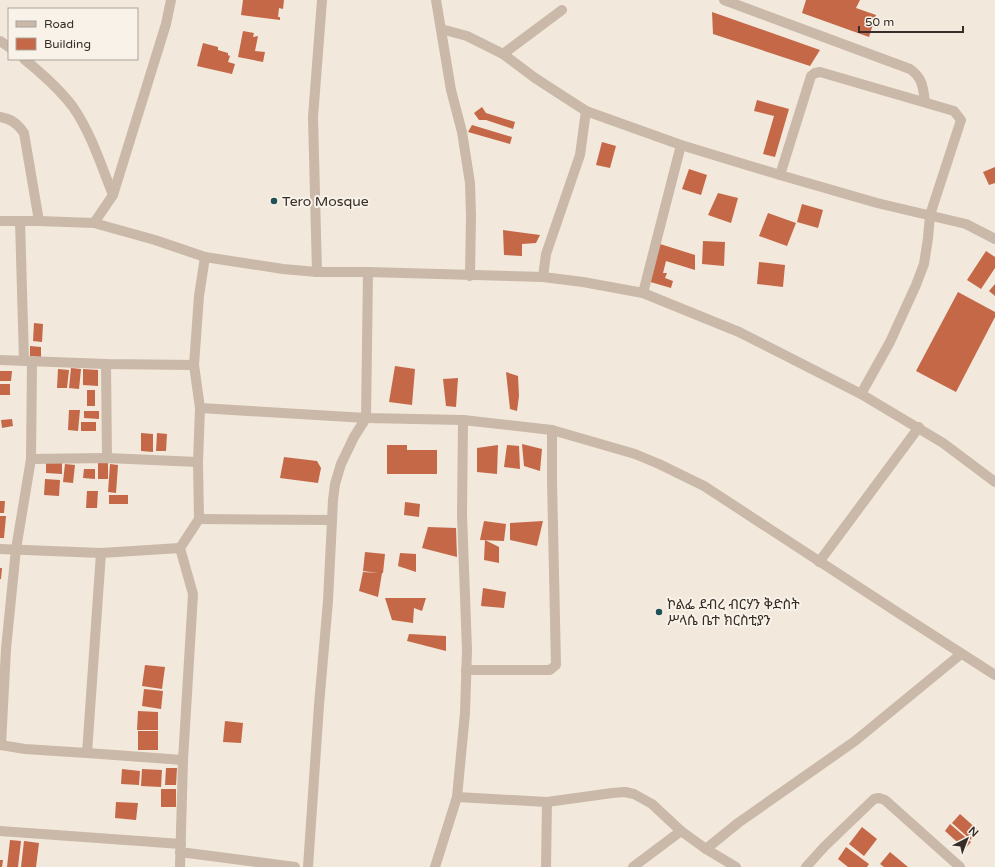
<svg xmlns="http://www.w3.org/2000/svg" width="995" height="867" font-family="'Varela Round','Noto Sans Ethiopic',sans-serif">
<rect width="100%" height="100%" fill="#f2e8dc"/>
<!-- building -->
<g fill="#c46847">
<polygon points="243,0 284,0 283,9 279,8 278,17 280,17 280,20 241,15"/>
<polygon points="806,0 860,0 856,8 876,15 869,37 802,13"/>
<polygon points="712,12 820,50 810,66 713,34"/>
<polygon points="243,31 254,33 253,37 258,36 255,51 265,52 263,62 238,57"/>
<polygon points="203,43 218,47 218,50 228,53 228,55 230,56 228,62 235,64 232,74 197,66"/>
<polygon points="757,100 789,109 775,157 763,154 774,116 754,111"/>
<polygon points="482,107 486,113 515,122 513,129 486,120 479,120 474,113"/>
<polygon points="472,125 512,137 510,144 468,132"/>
<polygon points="602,142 616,146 610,168 596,165"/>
<polygon points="995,167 995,183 989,185 983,172"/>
<polygon points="689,169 707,175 701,195 682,189"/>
<polygon points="718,193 738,198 731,223 708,215"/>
<polygon points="802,204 823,210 818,228 797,222"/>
<polygon points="768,213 796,223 787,246 759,236"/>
<polygon points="503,230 540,235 536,243 522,244 522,256 504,255"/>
<polygon points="703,241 725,242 724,266 702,264"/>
<polygon points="657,243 695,255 695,270 666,261 663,273 667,273 665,278 673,281 671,288 647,281"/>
<polygon points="986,251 995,257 995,268 981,289 967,280"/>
<polygon points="759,262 785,265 783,287 757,284"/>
<polygon points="995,284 995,296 989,291"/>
<polygon points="958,292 995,312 995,317 956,392 916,371"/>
<polygon points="34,323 43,324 42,342 33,341"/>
<polygon points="30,346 41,347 41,357 30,356"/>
<polygon points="395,366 415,369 412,405 389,402"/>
<polygon points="71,368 81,369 79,389 69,388"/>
<polygon points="58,369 69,370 67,388 57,388"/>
<polygon points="83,369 98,370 98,386 83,385"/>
<polygon points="0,371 12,371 11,381 0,381"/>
<polygon points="506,372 518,376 519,396 517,411 510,409"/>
<polygon points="458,378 456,407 446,406 443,379"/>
<rect x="0" y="384" width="10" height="11"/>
<rect x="87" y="390" width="8" height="16"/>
<polygon points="69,410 80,410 78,431 68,430"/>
<polygon points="84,411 99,411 99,419 84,418"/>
<polygon points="12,419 13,426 2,428 1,420"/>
<rect x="81" y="422" width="15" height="9"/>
<polygon points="141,433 153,434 153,452 141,451"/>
<polygon points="157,433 167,434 166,451 156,451"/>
<polygon points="522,444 542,449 540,471 524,466"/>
<polygon points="387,445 407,445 407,450 437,450 437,474 387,474"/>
<polygon points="498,445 497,474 477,472 477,448"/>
<polygon points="507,445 519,446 520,469 504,467"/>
<polygon points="284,457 317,461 321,468 318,483 280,478"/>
<polygon points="46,462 62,463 62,474 46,473"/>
<rect x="98" y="463" width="10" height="16"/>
<polygon points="65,464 75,465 73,483 63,482"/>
<polygon points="110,464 118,465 116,493 108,492"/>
<polygon points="84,469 95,469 95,479 83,478"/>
<polygon points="45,479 60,480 59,496 44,495"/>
<polygon points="87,491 98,491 97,508 86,508"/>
<rect x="109" y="495" width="19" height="9"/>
<polygon points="0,501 5,501 4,513 0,513"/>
<polygon points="405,502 420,504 419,517 404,515"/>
<polygon points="0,516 6,516 4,538 0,538"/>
<polygon points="484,521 506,524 504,541 480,540"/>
<polygon points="543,521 537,546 510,540 510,523"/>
<polygon points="428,527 456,528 457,557 422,548"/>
<polygon points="485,540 499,547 499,563 484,560"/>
<polygon points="365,552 385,554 383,573 382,573 378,597 359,591 363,572 378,573 363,571"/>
<polygon points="400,553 416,554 416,572 398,566"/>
<polygon points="0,568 2,568 1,579 0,579"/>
<polygon points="483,588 506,592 504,608 481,606"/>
<polygon points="385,598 426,598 422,611 414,608 413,623 392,620"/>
<polygon points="409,634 446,636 446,651 407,641"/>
<polygon points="145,665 165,667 162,689 142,686"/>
<polygon points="144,689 163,691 161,709 142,706"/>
<polygon points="138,711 158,712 158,730 137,730"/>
<polygon points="225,721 243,723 241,743 223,742"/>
<rect x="138" y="731" width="20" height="19"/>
<polygon points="166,768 177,768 176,785 165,785"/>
<polygon points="122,769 140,771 139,785 121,784"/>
<polygon points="142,769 162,770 161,787 141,786"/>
<rect x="161" y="789" width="15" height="18"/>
<polygon points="116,802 138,803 136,820 115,818"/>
<polygon points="960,814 979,831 971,840 952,823"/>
<polygon points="950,824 971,842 965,849 945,831"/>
<polygon points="862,827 877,839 864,856 849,844"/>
<polygon points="10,840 21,841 18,867 7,867"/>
<polygon points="24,841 39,843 36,867 21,867"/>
<polygon points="846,847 869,864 867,867 848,867 838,859"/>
<polygon points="890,852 908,867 884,867 880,864"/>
<polygon points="0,860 3,860 2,867 0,867"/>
</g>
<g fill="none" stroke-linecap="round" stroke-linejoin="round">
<!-- minor -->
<g stroke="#cab8a8" stroke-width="10">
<polyline points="436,0 451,90 462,132 470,183 471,216 470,276"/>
<path d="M724,0L910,69C923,78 923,88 925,102"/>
<polyline points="441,29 467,36 503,54 535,78 586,111 681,145 780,175 877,203 966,224 995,239"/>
<polyline points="0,41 9,47"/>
<polyline points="503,54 562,10"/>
<path d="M24,59C40,72 61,91 73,107C91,133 101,165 113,195"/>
<path d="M0,117C11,119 17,123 24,133L39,221"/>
<polyline points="780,175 811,76 815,73 820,72 954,111 961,120 930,215 928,238 924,264 916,285 890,342 861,394"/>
<polyline points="0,221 39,221 94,223 155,240 205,257 283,269 317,272 368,272 543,277 583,282 643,293 739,332 861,394 943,443 995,482"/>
<polyline points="20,221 24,360"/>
<polyline points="94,223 113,195 166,24 171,0"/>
<polyline points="317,272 313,117 322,0"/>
<polyline points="543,277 546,254 580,155 586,111"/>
<polyline points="643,293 681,145"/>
<polyline points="0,360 106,364 194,365"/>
<polyline points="106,364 107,458"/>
<polyline points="200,408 366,418 463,420 552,430 635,454 659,464 704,486 900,614 995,675"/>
<polyline points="31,459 107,458 198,462"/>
<polyline points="199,519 332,520"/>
<polyline points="0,549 101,553 180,548"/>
<polyline points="819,562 919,427"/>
<polyline points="466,670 550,670 556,665 552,481 552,430"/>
<polyline points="0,745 25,749 87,753 183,760"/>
<polyline points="1,745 6,649 16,549 31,459 32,361"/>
<polyline points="87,753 101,553"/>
<polyline points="457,797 547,802 612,793 625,792 634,794 652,804 681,831 706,849 736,867"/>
<polyline points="0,831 181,844"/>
<polyline points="706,849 738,823 855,741 961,654"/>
<polyline points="180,852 295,867"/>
<polyline points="180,867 183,760 193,594 180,548 199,519 198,462 200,408 194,365 199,296 205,257"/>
<polyline points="308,867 319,705 328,601 333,500 335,484 341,464 354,437 366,418 368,272"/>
<polyline points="435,867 457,797 465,713 467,650 462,515 463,420"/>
<polyline points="546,867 547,802"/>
<polyline points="633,867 681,831"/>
<polyline points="806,867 824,847 874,799 879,798 885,800 960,867"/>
</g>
</g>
<!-- markers -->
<g fill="#1e5257" stroke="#f9f2e8" stroke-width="1.5">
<circle cx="274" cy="201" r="4"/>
<circle cx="659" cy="612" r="4"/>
</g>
<g text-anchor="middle" stroke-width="4" stroke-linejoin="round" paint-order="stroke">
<!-- poi labels -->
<g font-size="14" fill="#362d28" stroke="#f9f2e8" text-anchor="start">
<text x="282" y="206">Tero Mosque</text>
<text x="667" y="609">ኮልፌ ደብረ ብርሃን ቅድስት<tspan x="667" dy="16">ሥላሴ ቤተ ክርስቲያን</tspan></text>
</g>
</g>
<!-- legend -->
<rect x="8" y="8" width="130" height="52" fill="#f9f2e8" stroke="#aba39b"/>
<rect x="16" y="21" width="20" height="6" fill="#cab8a8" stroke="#aba39b"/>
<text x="44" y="28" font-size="12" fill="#362d28">Road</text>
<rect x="16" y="38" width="20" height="12" fill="#c46847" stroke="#aba39b"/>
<text x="44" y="48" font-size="12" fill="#362d28">Building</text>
<!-- north arrow -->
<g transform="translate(967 839) rotate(42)" stroke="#f9f2e8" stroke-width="3" paint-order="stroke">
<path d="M0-3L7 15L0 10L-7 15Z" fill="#362d28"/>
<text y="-6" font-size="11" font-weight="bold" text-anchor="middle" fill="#362d28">N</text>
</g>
<!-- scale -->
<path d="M859 26v6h104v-6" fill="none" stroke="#362d28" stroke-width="2"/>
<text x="865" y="26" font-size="12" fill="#362d28" stroke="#f9f2e8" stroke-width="3" paint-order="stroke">50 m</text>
</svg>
